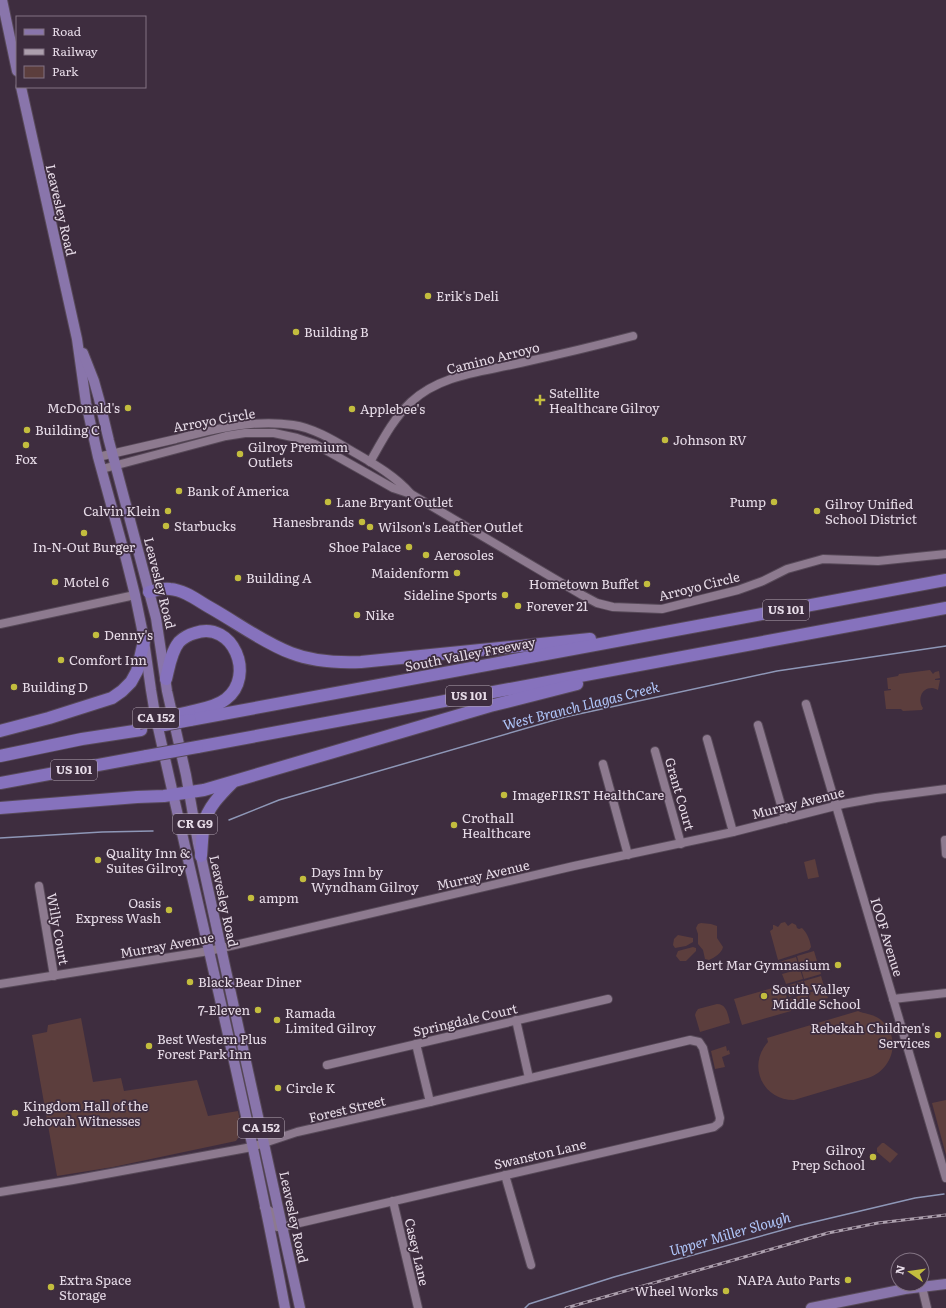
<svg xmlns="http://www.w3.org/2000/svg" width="946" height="1308" font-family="Literata,serif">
<rect width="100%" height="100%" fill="#3e2d3f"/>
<!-- green -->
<g fill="#5c3e3d">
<path d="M930,670L933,674L935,672L939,671L940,678L935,679V680H940L938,690C936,689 934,688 932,688C920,688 918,701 923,708L922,710L903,711L901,709H886L884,691L891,690V689H888L887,678L898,676L899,674Z"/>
<polygon points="815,859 819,877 808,879 804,862"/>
<path d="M785,922L788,926L792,923L796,925L797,928L799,929L802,928C807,933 810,940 811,947L809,950L778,960L770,931L773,929V925H774L778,927L781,923Z"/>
<path d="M701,923L711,924L717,926V938L723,947C722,953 714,958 709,960L705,959L703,950L698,944V934L696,928L698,924Z"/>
<polygon points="678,935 693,938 693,942 686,946 675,948 673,945 674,939"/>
<polygon points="693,947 696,948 696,951 686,961 680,961 676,956 678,951"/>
<polygon points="814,951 817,961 800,967 797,956"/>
<polygon points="796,957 799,967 782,972 779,962"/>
<polygon points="818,963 821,974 804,979 801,969"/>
<polygon points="800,969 803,979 786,984 782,974"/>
<polygon points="821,976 824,986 807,991 804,981"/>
<polygon points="803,981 806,991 789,997 786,986"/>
<polygon points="783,985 791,1011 742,1025 734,999"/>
<polygon points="825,988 828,998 811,1003 808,993"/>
<polygon points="807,993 810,1004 793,1009 790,999"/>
<path d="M717,1004C727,1004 728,1015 730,1023L700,1032L695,1015L696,1012L698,1009Z"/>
<path d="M858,1011C865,1014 874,1014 881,1020C902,1038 893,1070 868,1078L794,1100C762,1100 747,1065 768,1042L767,1038Z"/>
<path d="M81,1018L93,1082L121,1078L124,1091L197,1080L208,1116L238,1111C240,1122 244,1132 236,1141L113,1167L57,1176L32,1035L47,1032L48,1025Z"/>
<polygon points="726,1046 727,1051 729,1050 730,1054 722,1057 725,1067 715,1069 711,1051"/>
<polygon points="946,1100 946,1155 932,1103"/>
<polygon points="882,1143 884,1143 898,1154 890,1163 877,1152 877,1148"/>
</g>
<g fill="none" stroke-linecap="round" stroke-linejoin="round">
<!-- stream -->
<g stroke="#8e97b7" stroke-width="1.5">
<polyline points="229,820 279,800 565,717 777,671 946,646"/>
<polyline points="0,838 102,832 153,831"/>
<polyline points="525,1308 529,1304 614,1277 797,1226 915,1198 944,1194"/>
</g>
<defs>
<g id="minor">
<path d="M98,457C124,451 150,445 176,439C214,429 254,419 293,425C315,428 338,443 357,454C376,465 396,477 410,493"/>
<path d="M370,462C382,441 393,419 411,402C441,374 483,372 520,363C557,355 595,346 633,336"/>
<polyline points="102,469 226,436 245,433 274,433 297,438 315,444 393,488 411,494 582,595 597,603 613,607 662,609 738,590 763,581 787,569 823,559 878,561 946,554"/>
<polyline points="0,624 135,595"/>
<polyline points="806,704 946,1178"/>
<polyline points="758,725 785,819"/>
<polyline points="707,739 733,832"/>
<polyline points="655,751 681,844"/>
<polyline points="603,764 628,855"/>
<polyline points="946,840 945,840 946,854"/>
<polyline points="39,886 54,976"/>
<polyline points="0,984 209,951 574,866 733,832 843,804 876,798 946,789"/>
<polyline points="893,999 946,993"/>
<polyline points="516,1020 529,1078"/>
<polyline points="416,1044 430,1102"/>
<polyline points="327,1065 608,999"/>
<polyline points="505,1175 531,1265"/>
<polyline points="0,1192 73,1180 252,1147 297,1132 430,1102 690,1040 699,1042 703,1048 720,1118 719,1123 714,1127 282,1227 277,1227 273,1213 264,1207"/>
<polyline points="393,1201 418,1308"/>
<polyline points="922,1287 927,1308"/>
</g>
<g id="major">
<polyline points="2,0 17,71"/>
<path d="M21,87L77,339L86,403L98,457L126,559L135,595L143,634L151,690L155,714C199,912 248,1109 285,1308"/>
<polyline points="83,353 94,381 99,399 109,441 156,618 167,691 186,775 198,843 300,1308"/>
<polyline points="811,1308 905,1289 946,1284"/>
</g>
<g id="highway">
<path d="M149,592C156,590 163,588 170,589C184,590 197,600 209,607C236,622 262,642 291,653C314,662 337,663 361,662L590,639"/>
<path d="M166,679C169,667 171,652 179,642C184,637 188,635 195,633C233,620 256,676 226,699C216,707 201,709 189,712"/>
<polyline points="190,720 946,580"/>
<polyline points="0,731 49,718 112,698 122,691 131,682 137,671 144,641"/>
<polyline points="197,747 946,608"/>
<polyline points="0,756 82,739 141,730"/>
<polyline points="0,783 147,756"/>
<polyline points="0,808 137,797 164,796 204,790 490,706 577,684"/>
<path d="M201,856C202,845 202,834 204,824C207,808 221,794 232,783"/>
</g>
</defs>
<!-- minor casing -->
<use href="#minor" stroke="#574958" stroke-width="10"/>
<!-- major casing -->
<use href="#major" stroke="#574958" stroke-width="12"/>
<!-- highway casing -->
<use href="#highway" stroke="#574958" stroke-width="14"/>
<!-- minor -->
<use href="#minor" stroke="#8d7a8f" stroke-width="8"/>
<!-- major -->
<use href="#major" stroke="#8975ab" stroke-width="10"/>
<!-- highway -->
<use href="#highway" stroke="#8672bd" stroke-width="12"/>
<defs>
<polyline id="rail" points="566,1308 828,1233 878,1223 946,1215"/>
</defs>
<!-- rail casing -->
<use href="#rail" stroke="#ac9fad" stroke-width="3"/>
<!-- rail -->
<use href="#rail" stroke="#3e2d3f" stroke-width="1.5" stroke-dasharray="4.5" stroke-linecap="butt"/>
<defs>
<g id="highway-bridge">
<polyline points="139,723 189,712"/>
<polyline points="164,725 190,720"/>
<polyline points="147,756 197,747"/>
</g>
</defs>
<!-- highway-bridge casing -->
<use href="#highway-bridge" stroke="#574958" stroke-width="14" stroke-linecap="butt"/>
<!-- highway-bridge -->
<use href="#highway-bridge" stroke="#8672bd" stroke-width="12"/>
</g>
<!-- markers -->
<g fill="#c3bd3e" stroke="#3e2d3f" stroke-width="1.5">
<circle cx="428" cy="296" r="4"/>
<circle cx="296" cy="332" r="4"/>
<path d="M538 394h4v4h4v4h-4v4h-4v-4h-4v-4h4z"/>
<circle cx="128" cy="408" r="4"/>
<circle cx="352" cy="409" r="4"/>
<circle cx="27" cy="430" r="4"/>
<circle cx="665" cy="440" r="4"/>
<circle cx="26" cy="445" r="4"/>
<circle cx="240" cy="454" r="4"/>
<circle cx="179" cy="491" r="4"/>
<circle cx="328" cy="502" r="4"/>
<circle cx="774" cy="502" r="4"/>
<circle cx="168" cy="511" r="4"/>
<circle cx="817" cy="511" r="4"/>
<circle cx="362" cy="522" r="4"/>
<circle cx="166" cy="526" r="4"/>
<circle cx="370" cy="527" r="4"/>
<circle cx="84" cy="533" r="4"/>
<circle cx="409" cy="547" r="4"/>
<circle cx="426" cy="555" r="4"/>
<circle cx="457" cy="573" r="4"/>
<circle cx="238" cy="578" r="4"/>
<circle cx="55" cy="582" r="4"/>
<circle cx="647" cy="584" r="4"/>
<circle cx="505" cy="595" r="4"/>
<circle cx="518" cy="606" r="4"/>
<circle cx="357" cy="615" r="4"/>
<circle cx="96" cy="635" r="4"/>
<circle cx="61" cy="660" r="4"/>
<circle cx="14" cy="687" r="4"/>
<circle cx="504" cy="795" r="4"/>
<circle cx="454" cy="825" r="4"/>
<circle cx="98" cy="860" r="4"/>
<circle cx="303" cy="879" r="4"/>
<circle cx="251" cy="898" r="4"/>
<circle cx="169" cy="910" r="4"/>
<circle cx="838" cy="965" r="4"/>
<circle cx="190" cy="982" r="4"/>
<circle cx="764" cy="996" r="4"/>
<circle cx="258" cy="1010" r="4"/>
<circle cx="277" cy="1020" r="4"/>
<circle cx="938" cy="1035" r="4"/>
<circle cx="149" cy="1046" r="4"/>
<circle cx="278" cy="1088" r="4"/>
<circle cx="15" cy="1113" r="4"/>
<circle cx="873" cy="1157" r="4"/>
<circle cx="848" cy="1280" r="4"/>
<circle cx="51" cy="1287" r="4"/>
<circle cx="726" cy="1291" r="4"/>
</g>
<g text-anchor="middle" stroke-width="3.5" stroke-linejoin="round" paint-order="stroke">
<!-- shield labels -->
<g fill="#3e2d3f" stroke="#b4a8b5" stroke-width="1">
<rect x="763" y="600" width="46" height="20" rx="3"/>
<rect x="446" y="686" width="46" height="20" rx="3"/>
<rect x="133" y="708" width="46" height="20" rx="3"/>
<rect x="51" y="760" width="46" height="20" rx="3"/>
<rect x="173" y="814" width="44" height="20" rx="3"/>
<rect x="238" y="1118" width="46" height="20" rx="3"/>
</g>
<g font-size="12" font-weight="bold" fill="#e7dce8">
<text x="786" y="614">US 101</text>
<text x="469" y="700">US 101</text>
<text x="156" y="722">CA 152</text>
<text x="74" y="774">US 101</text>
<text x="195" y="828">CR G9</text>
<text x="261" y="1132">CA 152</text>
</g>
<!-- street labels -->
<g font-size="13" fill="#e7dce8" stroke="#3e2d3f">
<text transform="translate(61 210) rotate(77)" y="5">Leavesley Road</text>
<text transform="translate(493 358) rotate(-14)" y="5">Camino Arroyo</text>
<text transform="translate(214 420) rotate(-10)" y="5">Arroyo Circle</text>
<text transform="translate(160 583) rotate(76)" y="5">Leavesley Road</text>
<text transform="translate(699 586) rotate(-14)" y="5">Arroyo Circle</text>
<text transform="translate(470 654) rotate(-11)" y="5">South Valley Freeway</text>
<text transform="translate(680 794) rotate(74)" y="5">Grant Court</text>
<text transform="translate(798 803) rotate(-14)" y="5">Murray Avenue</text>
<text transform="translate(483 875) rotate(-13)" y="5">Murray Avenue</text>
<text transform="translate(224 901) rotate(78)" y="5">Leavesley Road</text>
<text transform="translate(58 929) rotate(80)" y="5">Willy Court</text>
<text transform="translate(887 937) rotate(73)" y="5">IOOF Avenue</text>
<text transform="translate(167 945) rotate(-10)" y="5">Murray Avenue</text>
<text transform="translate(465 1020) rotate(-13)" y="5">Springdale Court</text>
<text transform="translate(347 1109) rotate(-13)" y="5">Forest Street</text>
<text transform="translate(540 1154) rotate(-13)" y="5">Swanston Lane</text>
<text transform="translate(294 1217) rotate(78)" y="5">Leavesley Road</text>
<text transform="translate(417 1252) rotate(77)" y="5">Casey Lane</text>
</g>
<!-- poi labels -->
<g font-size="13" fill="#e7dce8" stroke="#3e2d3f" text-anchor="start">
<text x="436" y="301">Erik's Deli</text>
<text x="304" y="337">Building B</text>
<text x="549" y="398">Satellite<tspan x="549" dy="15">Healthcare Gilroy</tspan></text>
<text x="120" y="413" text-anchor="end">McDonald's</text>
<text x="360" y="414">Applebee's</text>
<text x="35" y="435">Building C</text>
<text x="673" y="445">Johnson RV</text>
<text x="248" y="452">Gilroy Premium<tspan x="248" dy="15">Outlets</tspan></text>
<text x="26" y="464" text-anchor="middle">Fox</text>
<text x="187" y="496">Bank of America</text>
<text x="336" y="507">Lane Bryant Outlet</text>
<text x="766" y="507" text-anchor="end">Pump</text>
<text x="825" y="509">Gilroy Unified<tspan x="825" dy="15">School District</tspan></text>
<text x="160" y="516" text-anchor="end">Calvin Klein</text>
<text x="354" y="527" text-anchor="end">Hanesbrands</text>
<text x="174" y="531">Starbucks</text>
<text x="378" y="532">Wilson's Leather Outlet</text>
<text x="84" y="552" text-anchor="middle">In-N-Out Burger</text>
<text x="401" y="552" text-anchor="end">Shoe Palace</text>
<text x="434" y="560">Aerosoles</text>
<text x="449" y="578" text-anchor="end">Maidenform</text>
<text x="246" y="583">Building A</text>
<text x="63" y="587">Motel 6</text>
<text x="639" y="589" text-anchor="end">Hometown Buffet</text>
<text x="497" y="600" text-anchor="end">Sideline Sports</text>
<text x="526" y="611">Forever 21</text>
<text x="365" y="620">Nike</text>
<text x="104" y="640">Denny's</text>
<text x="69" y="665">Comfort Inn</text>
<text x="22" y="692">Building D</text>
<text x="512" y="800">ImageFIRST HealthCare</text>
<text x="462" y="823">Crothall<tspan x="462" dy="15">Healthcare</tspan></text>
<text x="106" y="858">Quality Inn &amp;<tspan x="106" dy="15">Suites Gilroy</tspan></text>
<text x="311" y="877">Days Inn by<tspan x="311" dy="15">Wyndham Gilroy</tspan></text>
<text x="259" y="903">ampm</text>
<text x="161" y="908" text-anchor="end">Oasis<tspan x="161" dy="15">Express Wash</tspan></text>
<text x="830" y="970" text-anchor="end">Bert Mar Gymnasium</text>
<text x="198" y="987">Black Bear Diner</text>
<text x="772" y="994">South Valley<tspan x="772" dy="15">Middle School</tspan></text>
<text x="250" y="1015" text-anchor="end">7-Eleven</text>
<text x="285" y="1018">Ramada<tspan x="285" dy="15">Limited Gilroy</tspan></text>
<text x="930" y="1033" text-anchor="end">Rebekah Children's<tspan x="930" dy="15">Services</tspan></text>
<text x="157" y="1044">Best Western Plus<tspan x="157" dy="15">Forest Park Inn</tspan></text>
<text x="286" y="1093">Circle K</text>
<text x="23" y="1111">Kingdom Hall of the<tspan x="23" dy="15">Jehovah Witnesses</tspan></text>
<text x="865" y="1155" text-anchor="end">Gilroy<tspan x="865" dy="15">Prep School</tspan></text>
<text x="59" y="1285">Extra Space<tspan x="59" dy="15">Storage</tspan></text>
<text x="840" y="1285" text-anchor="end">NAPA Auto Parts</text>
<text x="718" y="1296" text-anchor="end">Wheel Works</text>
</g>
<!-- water labels -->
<g font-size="14" font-style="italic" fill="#b0c6fa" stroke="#3e2d3f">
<text transform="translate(581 706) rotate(-14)" y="5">West Branch Llagas Creek</text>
<text transform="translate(730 1234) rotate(-16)" y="5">Upper Miller Slough</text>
</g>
</g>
<!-- legend -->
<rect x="16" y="16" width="130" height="72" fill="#3e2d3f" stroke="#827383"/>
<rect x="24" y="29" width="20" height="6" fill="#8975ab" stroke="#827383"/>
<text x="52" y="36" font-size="12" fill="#e7dce8">Road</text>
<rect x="24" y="49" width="20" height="6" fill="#ac9fad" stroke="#827383"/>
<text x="52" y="56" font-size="12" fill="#e7dce8">Railway</text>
<rect x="24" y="66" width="20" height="12" fill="#5c3e3d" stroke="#827383"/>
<text x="52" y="76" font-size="12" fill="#e7dce8">Park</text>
<!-- north arrow -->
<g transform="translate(910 1272) rotate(283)"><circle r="19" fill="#3e2d3f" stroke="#827383"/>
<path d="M0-3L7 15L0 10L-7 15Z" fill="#c3bd3e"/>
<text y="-6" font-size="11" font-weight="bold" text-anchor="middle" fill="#e7dce8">N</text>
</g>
</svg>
